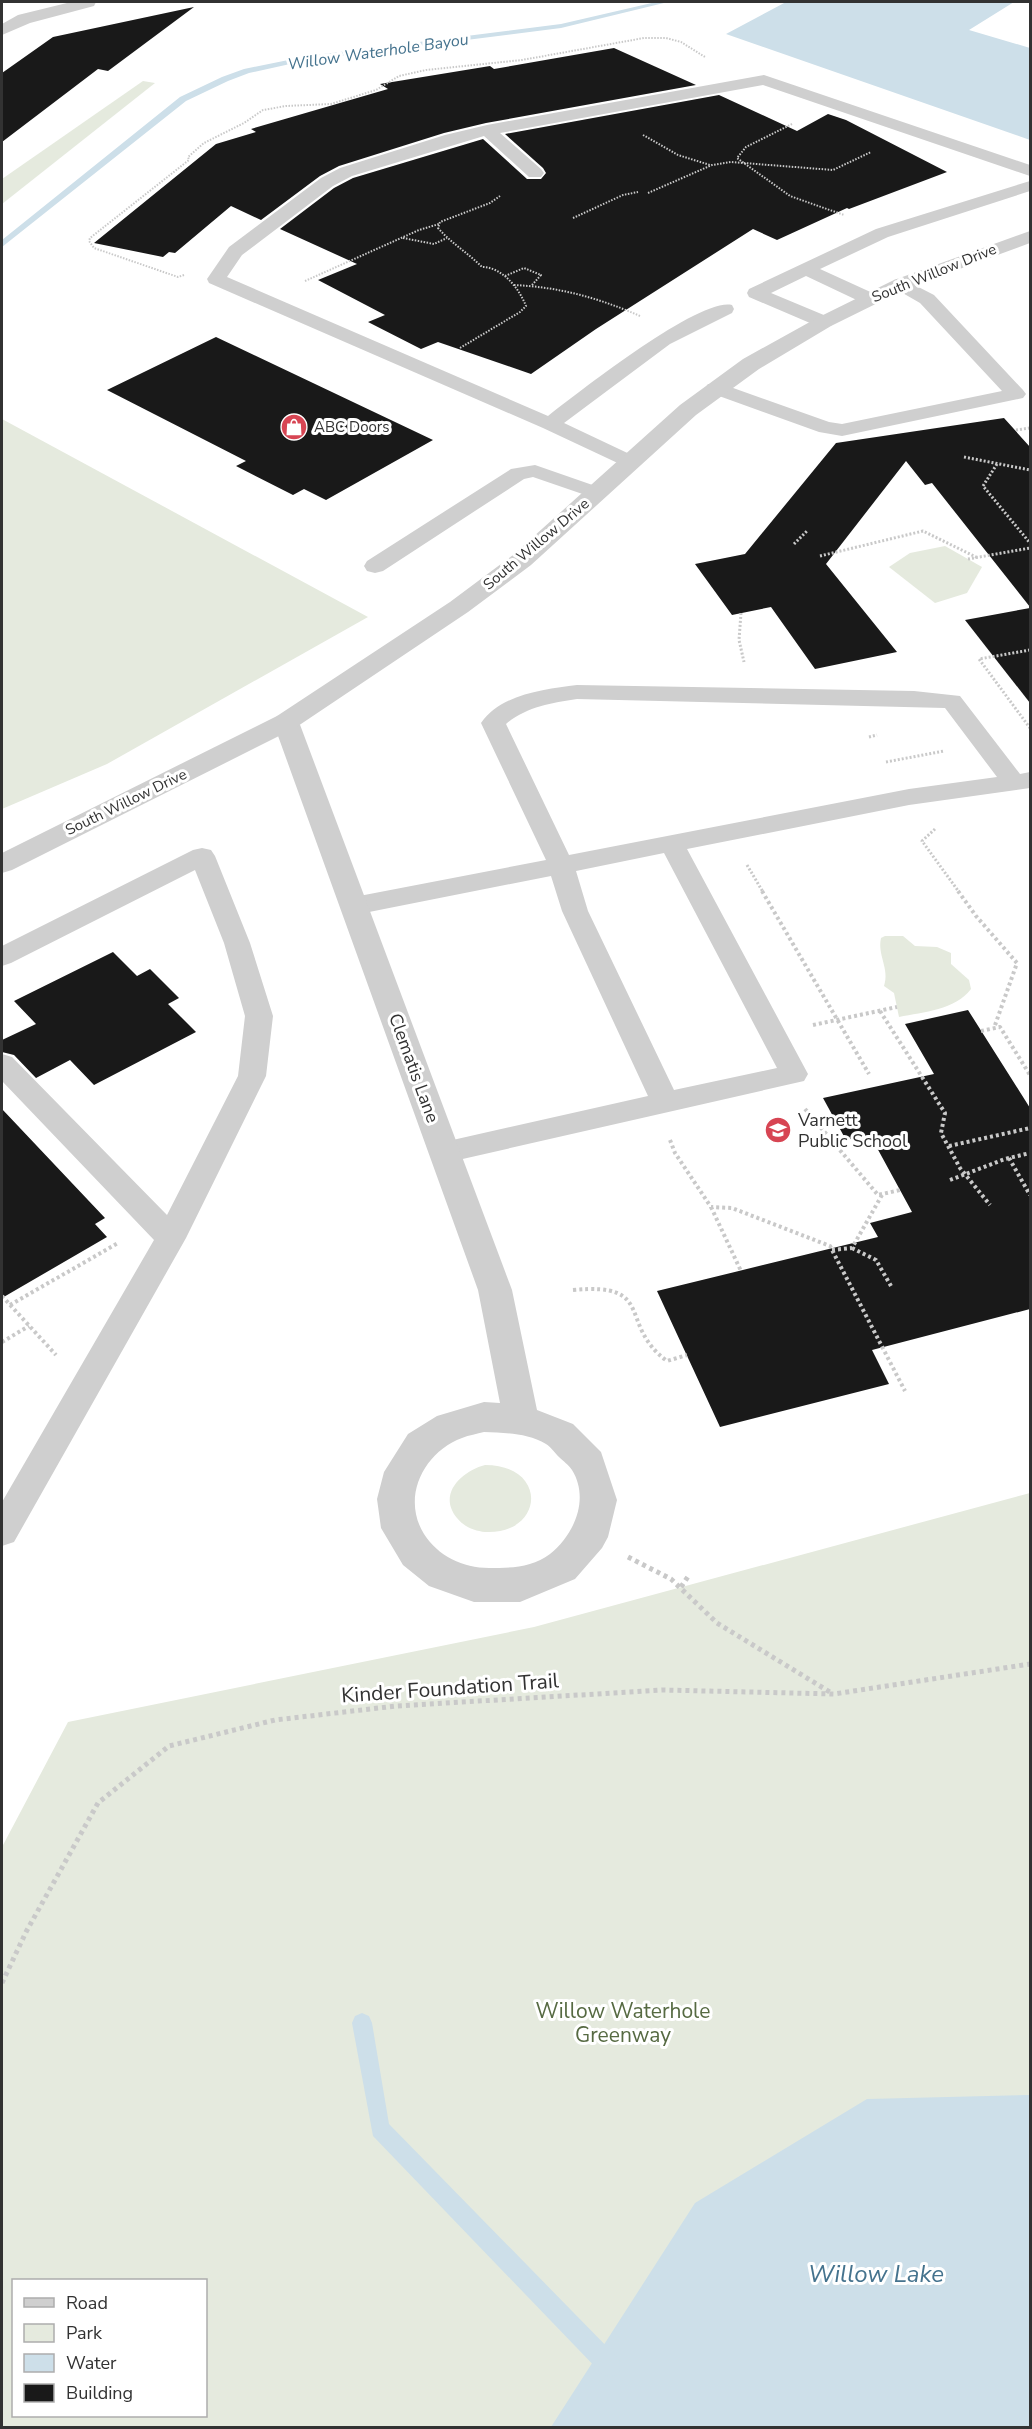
<svg xmlns="http://www.w3.org/2000/svg" width="1032" height="2429" font-family="'Nunito Sans',sans-serif">
<rect width="100%" height="100%" fill="#fff"/>
<!-- green -->
<g fill="#e5eade" fill-rule="evenodd">
<polygon points="143,81 155,83 2,204 2,179"/>
<polygon points="2,419 368,617 107,764 2,809"/>
<polygon points="945,546 982,567 967,593 935,603 889,567 910,553"/>
<path d="M885,936H903L915,946L937,947L951,953V964L969,980L971,989C955,1010 924,1012 899,1017L894,993L884,986C890,969 877,955 881,938Z"/>
<path d="M485,1465C549,1465 544,1535 485,1532C475,1531 464,1527 457,1518C437,1494 462,1471 485,1465Z"/>
<path d="M1030,1493V2427L2,2428V1847L68,1722L534,1627ZM14,2280H206V2416H14Z"/>
</g>
<!-- water -->
<g fill="#cddfe9">
<polygon points="786,2 1014,2 969,30 1030,48 1030,140 726,34"/>
<polygon points="1030,2095 1030,2427 551,2427 695,2203 867,2099"/>
</g>
<g fill="none" stroke-linecap="round" stroke-linejoin="round">
<!-- stream -->
<g fill="#cddfe9" fill-rule="evenodd">
<polygon points="656,2 668,2 561,28 308,60 249,73 228,81 186,101 2,247 2,240 180,97 222,77 244,69 308,56 561,24"/>
<polygon points="362,2013 369,2016 372,2023 389,2124 618,2358 621,2366 618,2374 610,2377 602,2374 373,2136 352,2023 355,2016"/>
</g>
</g>
<!-- building -->
<g fill="#191919">
<polygon points="194,7 108,71 98,69 2,142 2,73 53,37"/>
<polygon points="614,48 696,85 486,123 444,133 339,166 320,176 261,220 231,206 175,253 169,252 163,257 94,243 216,144 256,132 251,129 388,89 380,84 490,66 494,69"/>
<polygon points="719,95 797,131 828,114 846,120 947,172 849,209 847,208 777,240 753,229 596,329 531,374 438,342 421,349 368,322 385,315 318,280 357,264 280,229 334,188 353,178 483,139 527,179 541,179 546,173 543,168 505,134"/>
<polygon points="216,337 433,440 326,500 304,489 293,495 236,466 246,461 107,390"/>
<polygon points="1004,418 1030,447 1030,607 932,483 925,485 906,461 826,564 897,652 815,669 771,607 732,615 695,564 745,554 836,443"/>
<polygon points="1030,608 1030,703 965,620"/>
<polygon points="113,952 137,976 150,969 179,998 168,1004 196,1032 94,1085 70,1060 36,1078 14,1055 2,1052 2,1040 36,1024 14,1001"/>
<polygon points="968,1010 1030,1108 1030,1309 872,1350 889,1384 720,1427 657,1291 878,1237 870,1223 912,1212 870,1135 846,1140 823,1098 934,1074 905,1024"/>
<polygon points="2,1109 105,1218 95,1224 107,1237 2,1298"/>
</g>
<g fill="none" stroke-linecap="round" stroke-linejoin="round">
<!-- path-far3 -->
<g stroke="#c9c9c9" stroke-width="2" stroke-dasharray="1.5 1.5" stroke-linecap="butt">
<polyline points="792,124 746,147 737,158 790,196 844,215"/>
<polyline points="643,135 678,155 710,165"/>
<polyline points="648,193 712,165 731,162 833,170 871,152"/>
<polyline points="573,218 623,195 638,192"/>
<polyline points="403,238 434,244 447,238"/>
<polyline points="184,275 178,277 94,248 89,241 90,238 189,160 188,157 204,143 244,123 263,110 286,106 331,104 376,90 399,76 426,70 522,60 644,38 666,38 681,42 705,57"/>
<polyline points="505,276 524,268 541,275 532,285"/>
<polyline points="305,281 419,230 439,224"/>
<path d="M514,285C559,287 599,298 640,316"/>
<path d="M460,348L520,312L526,306C519,288 502,267 482,267C468,253 451,243 438,228L440,222L490,203L500,196"/>
</g>
<!-- path-far2 -->
<g stroke="#c9c9c9" stroke-width="3" stroke-dasharray="2 2" stroke-linecap="butt">
<polyline points="1016,430 1030,428"/>
<polyline points="964,457 1030,470"/>
<polyline points="997,464 983,486 1030,543"/>
<polyline points="794,544 808,530"/>
<polyline points="820,556 923,531 978,558"/>
<polyline points="968,559 1030,548"/>
<polyline points="741,613 739,640 744,662"/>
<polyline points="1030,650 979,659 1030,728"/>
<polyline points="869,737 877,735"/>
<polyline points="886,762 944,751"/>
<polyline points="935,829 922,841 959,892"/>
<polyline points="747,865 763,892"/>
</g>
<!-- path-far1 -->
<g stroke="#c9c9c9" stroke-width="4" stroke-dasharray="3 3" stroke-linecap="butt">
<polyline points="762,891 869,1074"/>
<polyline points="958,891 976,916 1017,963 994,1028"/>
<polyline points="880,1011 945,1113 941,1133 960,1168 990,1205"/>
<polyline points="813,1025 897,1007"/>
<polyline points="981,1031 1000,1027 1030,1075"/>
<polyline points="805,1109 878,1195 900,1190"/>
<polyline points="670,1140 675,1153 711,1207 732,1208 830,1246 905,1391"/>
<polyline points="949,1146 1030,1128"/>
<polyline points="1009,1158 1030,1195"/>
<polyline points="950,1180 1005,1159 1030,1153"/>
<polyline points="711,1207 741,1271"/>
<polyline points="852,1248 876,1260 891,1286"/>
<polyline points="832,1250 852,1248 882,1195"/>
<path d="M573,1290C657,1282 617,1324 667,1361L687,1355"/>
<polyline points="2,1296 56,1355"/>
<polyline points="10,1305 118,1243"/>
<polyline points="2,1342 29,1326"/>
</g>
<!-- path -->
<g stroke="#c9c9c9" stroke-width="5" stroke-dasharray="4 4" stroke-linecap="butt">
<polyline points="628,1557 671,1579 717,1623 833,1694"/>
<polyline points="681,1587 689,1575"/>
<polyline points="2,1983 26,1932 98,1803 169,1746 275,1720 396,1706 663,1690 834,1694 1030,1664"/>
</g>
<!-- service -->
<g fill="#cfcfcf" fill-rule="evenodd">
<path d="M764,75L1030,165V176L763,85L500,133L541,169L544,173L541,177H529L484,136L352,176L333,186L242,255L227,277L548,416C578,393 699,297 732,305L734,309L732,313L670,344L564,423L638,458L641,462L638,466L631,468L624,466L543,428L209,283L207,279L229,247L321,178L340,168L445,135L487,125Z"/>
<polygon points="1030,181 1030,191 888,237 820,269 877,295 879,299 877,303 863,303 806,276 771,293 831,318 834,322 831,326 817,326 749,297 747,293 749,289 876,229"/>
<polygon points="901,278 934,295 1023,390 1026,394 1023,398 842,436 819,432 708,392 705,388 708,384 722,384 829,422 842,424 1002,391 920,303 894,288 892,284 894,280"/>
<polygon points="535,465 604,489 608,493 604,497 597,499 533,477 524,479 383,571 375,573 367,571 364,566 367,561 511,469"/>
<path d="M577,685L914,691L960,696L1020,774L1030,772V788L909,805L687,849L808,1074L804,1081L445,1163L435,1160L430,1152L435,1144L648,1096L562,911L551,876L354,915L345,912L341,906L345,900L354,897L546,860L481,723C501,694 545,689 577,685ZM577,699L945,708L997,777L909,789L569,855L506,724C526,707 551,703 577,699ZM664,853L777,1068L674,1090L588,911L576,871Z"/>
<polygon points="202,848 211,850 215,856 250,943 273,1016 266,1076 186,1238 14,1542 2,1546 2,1502 154,1240 2,1081 2,1054 12,1057 167,1215 238,1076 245,1016 224,943 195,870 11,963 2,966 2,946 193,850"/>
</g>
<!-- minor -->
<g fill="#cfcfcf" fill-rule="evenodd">
<polygon points="71,2 96,2 94,6 30,23 2,35 2,24 18,15"/>
<path d="M286,714L295,716L299,722L512,1290L537,1410L573,1424L601,1452L617,1500L608,1537L602,1548L575,1579L520,1602H474L429,1586L403,1565L381,1528L377,1499L384,1472L408,1434L437,1416L484,1402L500,1403L478,1290L273,722L277,716ZM484,1432C505,1433 527,1433 546,1444C551,1447 555,1453 559,1457C563,1461 569,1465 572,1470C590,1499 574,1535 550,1554C532,1568 509,1568 489,1568C463,1568 438,1556 424,1534C401,1497 424,1452 462,1438C469,1435 477,1434 484,1432Z"/>
</g>
<!-- tertiary -->
<polygon fill="#cfcfcf" fill-rule="evenodd" points="1030,231 1030,243 908,288 831,326 759,369 696,415 531,565 468,612 295,728 12,870 2,873 2,853 277,716 450,602 513,555 680,405 743,359 817,318 894,280"/>
</g>
<!-- icons -->
<defs>
<symbol id="shop-disc" viewBox="-11 -11 22 22"><circle r="9.5" fill="#d74553" stroke="#fff"/><path d="M-5-2.5h2.3a2.7 3.5 0 0 1 5.4 0H5L5.5 6h-11ZM-1.5-2.5h3a1.5 2.3 0 0 0-3 0Z" fill="#fff"/></symbol>
<symbol id="school-disc" viewBox="-11 -11 22 22"><circle r="9.5" fill="#d74553" stroke="#fff"/><path d="M0-5L7-2L0 1L-7-2ZM-4 1L0 2.5L4 1V4Q0 6-4 4Z" fill="#fff"/></symbol>
</defs>
<g fill-rule="evenodd">
<use href="#shop-disc" x="279" y="412" width="30" height="30"/>
<use href="#school-disc" x="763" y="1115" width="30" height="30"/>
</g>
<g text-anchor="middle" stroke-width="6" stroke-linejoin="round" paint-order="stroke">
<!-- far-street labels -->
<g font-size="15" fill="#323232" stroke="#fff">
<text transform="translate(934 273) rotate(-22)" y="5">South Willow Drive</text>
<text transform="translate(536 544) rotate(-40)" y="5">South Willow Drive</text>
<text transform="translate(126 802) rotate(-26)" y="5">South Willow Drive</text>
</g>
<!-- far-poi labels -->
<g font-size="15" fill="#323232" stroke="#fff" text-anchor="start">
<text x="314" y="432">ABC Doors</text>
</g>
<!-- far-water labels -->
<g font-size="16" font-style="italic" fill="#45738e" stroke="#fff">
<text transform="translate(378 51) rotate(-8)" y="6">Willow Waterhole Bayou</text>
</g>
<!-- street labels -->
<g font-size="18" fill="#323232" stroke="#fff">
<text transform="translate(414 1068) rotate(70)" y="6">Clematis Lane</text>
</g>
<!-- poi labels -->
<g font-size="18" fill="#323232" stroke="#fff" text-anchor="start">
<text x="798" y="1126">Varnett<tspan x="798" dy="21">Public School</tspan></text>
</g>
<!-- near-street labels -->
<g font-size="21" fill="#323232" stroke="#fff">
<text transform="translate(450 1688) rotate(-4)" y="7">Kinder Foundation Trail</text>
</g>
<!-- near-park labels -->
<g font-size="21" fill="#566a42" stroke="#fff">
<text x="623" y="2018">Willow Waterhole<tspan x="623" dy="24">Greenway</tspan></text>
</g>
<!-- near-water labels -->
<g font-size="24" font-style="italic" fill="#45738e" stroke="#fff">
<text x="876" y="2282">Willow Lake</text>
</g>
</g>
<!-- border -->
<rect width="1032" height="2429" fill="none" stroke="#323232" stroke-width="6"/>
<!-- legend -->
<rect x="12" y="2279" width="195" height="138" fill="#ffffff" stroke="#adadad" stroke-width="1.5"/>
<rect x="24" y="2298" width="30" height="9" fill="#cfcfcf" stroke="#adadad" stroke-width="1.5"/>
<text x="66" y="2309" font-size="18" fill="#323232">Road</text>
<rect x="24" y="2324" width="30" height="18" fill="#e5eade" stroke="#adadad" stroke-width="1.5"/>
<text x="66" y="2339" font-size="18" fill="#323232">Park</text>
<rect x="24" y="2354" width="30" height="18" fill="#cddfe9" stroke="#adadad" stroke-width="1.5"/>
<text x="66" y="2369" font-size="18" fill="#323232">Water</text>
<rect x="24" y="2384" width="30" height="18" fill="#191919" stroke="#adadad" stroke-width="1.5"/>
<text x="66" y="2399" font-size="18" fill="#323232">Building</text>
</svg>
